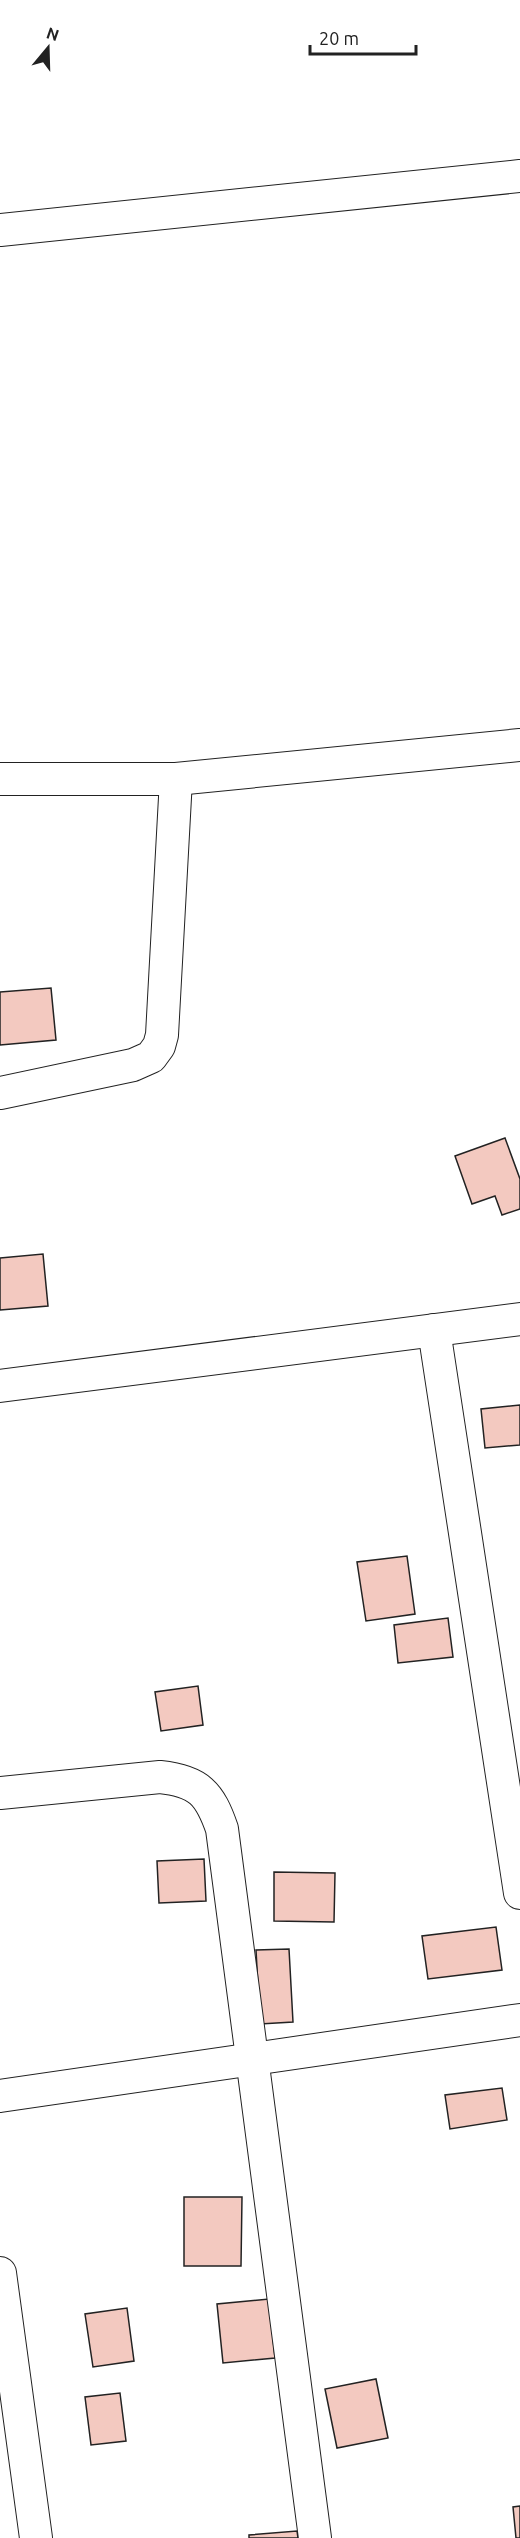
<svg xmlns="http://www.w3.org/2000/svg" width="520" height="2538" font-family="Ubuntu,sans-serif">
<rect width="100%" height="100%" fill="#fff"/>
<!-- building -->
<g fill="#f3c9c0" stroke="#222" stroke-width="1.5">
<polygon points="51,988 56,1040 0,1045 0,992"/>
<polygon points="505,1138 520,1179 520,1209 502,1215 495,1196 472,1204 455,1156"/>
<polygon points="43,1254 48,1306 0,1310 0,1258"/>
<polygon points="520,1405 520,1445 485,1448 481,1409"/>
<polygon points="407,1556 415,1614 366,1621 357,1562"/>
<polygon points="448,1618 453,1657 398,1663 394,1625"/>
<polygon points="198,1686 203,1725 161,1731 155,1692"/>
<polygon points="204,1859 206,1901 159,1903 157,1861"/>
<polygon points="274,1872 335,1873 334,1922 274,1921"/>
<polygon points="496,1927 502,1970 428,1979 422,1936"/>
<polygon points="289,1949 293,2022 260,2024 256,1950"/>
<polygon points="502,2088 507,2120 450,2129 445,2095"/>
<polygon points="184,2197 242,2197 241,2266 184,2266"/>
<polygon points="269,2299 275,2358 223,2363 217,2304"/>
<polygon points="127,2308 134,2361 93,2367 85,2314"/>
<polygon points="376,2379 388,2438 337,2448 325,2389"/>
<polygon points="120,2393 126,2441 91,2445 85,2397"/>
<polygon points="520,2506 520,2538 516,2538 513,2507"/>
<polygon points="297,2531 298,2538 249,2538 249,2535"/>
</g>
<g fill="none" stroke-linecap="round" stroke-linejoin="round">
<defs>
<g id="minor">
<polyline points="0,230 520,176"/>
<polyline points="0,779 176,779 520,745"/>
<polyline points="0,1093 133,1065 151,1057 159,1046 162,1035 176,779"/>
<polyline points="434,1330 520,1893"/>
<polyline points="0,1386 520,1319"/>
<path d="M0,1793L160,1777C199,1781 210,1794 222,1829L315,2538"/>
<polyline points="0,2096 520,2020"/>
<polyline points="0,2273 36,2538"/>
</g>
</defs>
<!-- minor casing -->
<use href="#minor" stroke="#222" stroke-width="34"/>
<!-- minor -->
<use href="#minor" stroke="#fff" stroke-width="32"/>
</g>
<!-- north arrow -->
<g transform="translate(48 48) rotate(19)" stroke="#ffffff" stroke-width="4.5" paint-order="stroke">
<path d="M0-4.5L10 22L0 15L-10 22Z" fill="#222222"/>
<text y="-9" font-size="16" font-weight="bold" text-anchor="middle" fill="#222222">N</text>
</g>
<!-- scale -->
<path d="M310 45v9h106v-9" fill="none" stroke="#222222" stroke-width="3"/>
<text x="319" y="45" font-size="18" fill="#222222" stroke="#ffffff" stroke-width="4.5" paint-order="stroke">20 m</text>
</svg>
